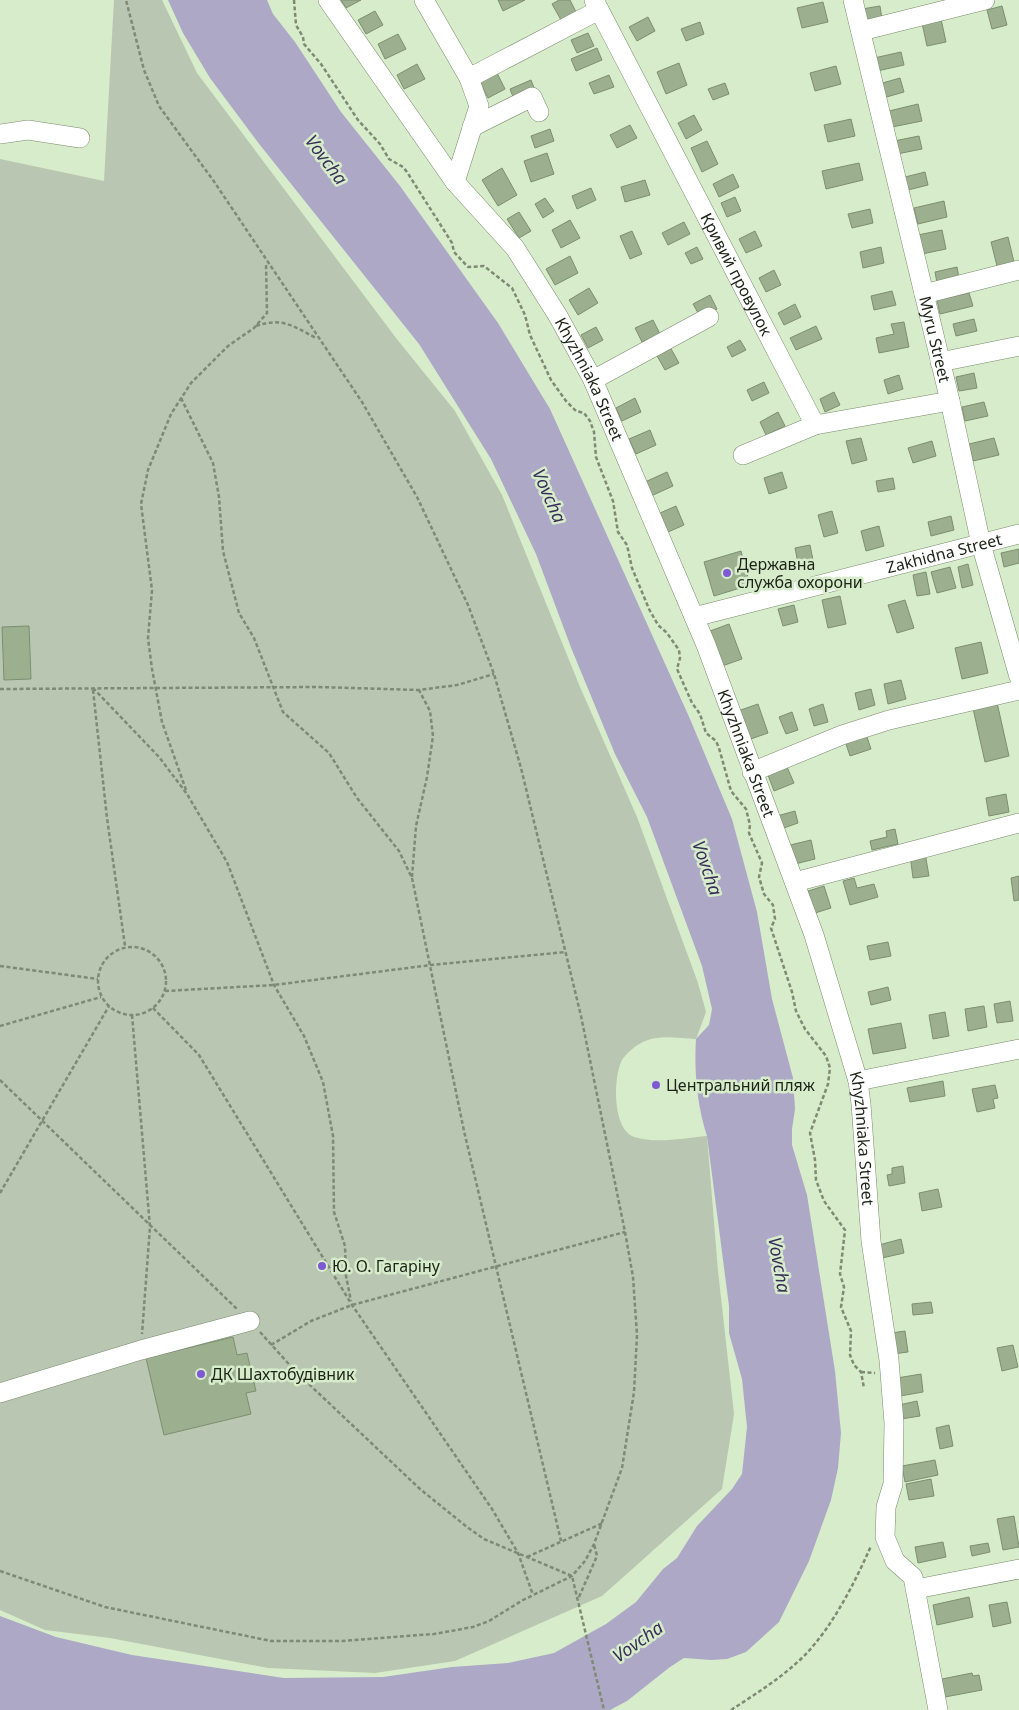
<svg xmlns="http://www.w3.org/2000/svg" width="1019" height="1710" font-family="'Noto Sans',sans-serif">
<rect width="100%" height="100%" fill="#d7ecca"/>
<!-- green -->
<path fill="#b9c6b1" d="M114,0H162L197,73L396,338L455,411L502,495L580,687L637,817L698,983L706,1012L696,1039C675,1038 654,1033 636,1046C632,1049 625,1055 622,1060C613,1077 612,1129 634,1137C657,1144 684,1138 707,1136L718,1271L734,1414L722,1489L602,1596L455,1661L375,1673L268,1668L110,1638L45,1630L0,1610V159L104,181Z"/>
<!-- water -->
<path fill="#ada8c6" d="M168,0H267L273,14L295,42L341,112L400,186L498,323L550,409L690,719L732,819L757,912L772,999L793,1078L795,1109L792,1129V1145L807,1195L835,1371L841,1433L838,1468L831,1500L809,1561L779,1622L746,1652L727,1659L711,1660L684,1658L670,1667L627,1701L610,1710H0V1616L56,1637L132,1655L284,1678L383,1677L452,1667L508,1663L554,1653L606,1624L636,1602L663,1569L677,1558L697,1526L732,1489L742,1474L747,1427L742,1379L729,1333V1306L707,1136C697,1105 694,1072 696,1039L709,1025L712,1009L702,966L647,817L615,754L572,650L536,554L491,459L419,344L260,145L210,78L183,33Z"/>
<!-- building -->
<g fill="#9cb090" stroke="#7c8f71">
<polygon points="341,0 361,0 346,8"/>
<polygon points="498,0 525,0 503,11"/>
<polygon points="559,0 570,0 576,12 561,20 552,4"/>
<polygon points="823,2 828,22 802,28 797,8"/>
<polygon points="880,6 882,20 865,23 862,9"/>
<polygon points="1002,6 1007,25 992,29 987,10"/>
<polygon points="375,11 383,25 366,34 358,20"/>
<polygon points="648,17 655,31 637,41 629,27"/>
<polygon points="941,19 946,42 927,46 922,23"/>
<polygon points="700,22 704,34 686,41 681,29"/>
<polygon points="588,33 594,46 577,53 571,40"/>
<polygon points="398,34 406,49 385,59 378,44"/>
<polygon points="597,48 602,60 576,71 571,59"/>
<polygon points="901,52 904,65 877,71 874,58"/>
<polygon points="679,63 687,85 666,94 657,72"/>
<polygon points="417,64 425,79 404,89 397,75"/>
<polygon points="836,66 841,84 815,91 810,73"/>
<polygon points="497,73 505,89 488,98 480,82"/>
<polygon points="609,75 614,87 594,94 589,83"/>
<polygon points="900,78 904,92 883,98 879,84"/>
<polygon points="531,80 536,93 515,102 510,89"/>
<polygon points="725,83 729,94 713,100 708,89"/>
<polygon points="918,104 922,121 892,127 889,111"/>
<polygon points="694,115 702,130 686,139 678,123"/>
<polygon points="851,119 855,136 828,142 824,125"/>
<polygon points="630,125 637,138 617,148 610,135"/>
<polygon points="550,129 554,141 535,148 531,136"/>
<polygon points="919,136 922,149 897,154 894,141"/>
<polygon points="707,141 718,164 702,172 691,148"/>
<polygon points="547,153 554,174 531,182 524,161"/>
<polygon points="859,163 863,180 826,189 822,171"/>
<polygon points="502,168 517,195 498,206 482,180"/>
<polygon points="925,172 928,185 908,190 905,177"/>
<polygon points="733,174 739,187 719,197 713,184"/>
<polygon points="645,180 650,195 625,202 621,187"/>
<polygon points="591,188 596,200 577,209 572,196"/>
<polygon points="735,197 741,211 727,217 721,203"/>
<polygon points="545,198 554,211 543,218 535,204"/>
<polygon points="944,201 947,217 918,224 914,208"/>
<polygon points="870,209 873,223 852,228 848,214"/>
<polygon points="519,212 531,231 519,238 507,219"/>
<polygon points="570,220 580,238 561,248 552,230"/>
<polygon points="684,222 690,234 668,245 662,233"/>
<polygon points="942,230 946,249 922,254 918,235"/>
<polygon points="632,231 642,254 630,259 620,236"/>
<polygon points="755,231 762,246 746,253 739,239"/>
<polygon points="1008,237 1014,262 997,266 991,242"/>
<polygon points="697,247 703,259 691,264 685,253"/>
<polygon points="881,247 884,263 863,268 860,252"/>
<polygon points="570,256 578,273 555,285 546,269"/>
<polygon points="957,267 959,278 937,283 935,272"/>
<polygon points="774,270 781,285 766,292 759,278"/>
<polygon points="589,288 598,303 578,315 569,300"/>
<polygon points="892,291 896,305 874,310 871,296"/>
<polygon points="969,293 973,306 940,314 937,300"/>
<polygon points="710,295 717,309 701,318 693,304"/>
<polygon points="795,304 801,317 784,325 778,313"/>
<polygon points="974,319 977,331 956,336 953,324"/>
<polygon points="653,320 660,334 642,342 635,328"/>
<polygon points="904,322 909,347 879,353 876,338 894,334 891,324"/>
<polygon points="816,326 822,339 796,350 790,338"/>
<polygon points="596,327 603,340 588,348 581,335"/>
<polygon points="740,340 746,350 732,357 727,347"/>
<polygon points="670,347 679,363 665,370 656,354"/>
<polygon points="974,373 977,388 959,391 956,377"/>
<polygon points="899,375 903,389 888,394 884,380"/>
<polygon points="764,382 769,393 752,401 747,390"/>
<polygon points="834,392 840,405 825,412 820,399"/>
<polygon points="635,398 641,412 622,421 616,408"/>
<polygon points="984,402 988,416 965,421 962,407"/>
<polygon points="778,412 785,426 766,435 760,422"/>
<polygon points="650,430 656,445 636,454 629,439"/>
<polygon points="861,438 867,460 852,464 846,441"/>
<polygon points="994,438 999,455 973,461 969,444"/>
<polygon points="932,441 936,456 913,463 908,448"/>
<polygon points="667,472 673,486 651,496 645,482"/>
<polygon points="782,472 787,488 769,494 764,478"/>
<polygon points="893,478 895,489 878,492 876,481"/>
<polygon points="676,506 684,525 668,532 660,513"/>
<polygon points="832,511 838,533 824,537 818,515"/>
<polygon points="951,516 954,530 931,536 928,522"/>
<polygon points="879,526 884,546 866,551 861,531"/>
<polygon points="810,545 814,565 799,568 795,548"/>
<polygon points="1019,549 1019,563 1004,567 1001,553"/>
<polygon points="741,551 750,585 714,596 704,562"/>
<polygon points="968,564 973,585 962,588 958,567"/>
<polygon points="950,567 956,588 937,593 931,572"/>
<polygon points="926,572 930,594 917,596 913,575"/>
<polygon points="840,596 846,624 828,628 822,600"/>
<polygon points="905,600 914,628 897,633 888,605"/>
<polygon points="794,605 798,622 783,626 778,609"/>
<polygon points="729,624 742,659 722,666 710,631"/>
<polygon points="29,626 31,679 4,680 2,627"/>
<polygon points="981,642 988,673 962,679 955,648"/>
<polygon points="901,680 906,699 888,704 884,684"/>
<polygon points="871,689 875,705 859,710 855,693"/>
<polygon points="996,698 1009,756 985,762 972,704"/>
<polygon points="758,704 768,733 745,741 735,712"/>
<polygon points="823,704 828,722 814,726 809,709"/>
<polygon points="792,712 798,730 786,734 779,717"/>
<polygon points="865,731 871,749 850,756 844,738"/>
<polygon points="787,767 794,783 774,791 768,775"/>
<polygon points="1006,794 1009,812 989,816 986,798"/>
<polygon points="795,811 798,823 781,829 777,816"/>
<polygon points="895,829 898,844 872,850 870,841 887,837 886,831"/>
<polygon points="811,840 815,859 791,865 786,846"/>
<polygon points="925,853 929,876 913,878 910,855"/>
<polygon points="1019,876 1019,900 1014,901 1011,878"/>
<polygon points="854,878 857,888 874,884 878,897 850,905 843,881"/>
<polygon points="824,886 831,908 815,913 808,891"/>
<polygon points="888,942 891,956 870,960 867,946"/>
<polygon points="888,987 891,1000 871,1005 868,992"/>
<polygon points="1010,1001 1013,1021 997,1023 994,1004"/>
<polygon points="984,1006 987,1027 968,1031 965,1009"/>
<polygon points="945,1012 949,1036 933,1039 929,1015"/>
<polygon points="901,1023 906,1048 873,1054 868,1029"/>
<polygon points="943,1081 945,1096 910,1102 907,1088"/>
<polygon points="995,1085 998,1098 993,1099 995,1108 977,1112 972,1089"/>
<polygon points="903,1166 905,1183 889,1186 887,1175 892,1174 892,1168"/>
<polygon points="938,1189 942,1207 922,1211 919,1193"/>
<polygon points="901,1239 904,1253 882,1258 879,1245"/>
<polygon points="931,1302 933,1313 913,1315 912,1304"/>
<polygon points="905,1331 908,1352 893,1354 891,1333"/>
<polygon points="233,1337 237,1355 247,1353 256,1391 246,1393 251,1414 164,1435 146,1358"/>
<polygon points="1013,1345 1018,1367 1002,1371 997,1348"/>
<polygon points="921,1374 923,1392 900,1396 897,1378"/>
<polygon points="917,1401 920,1416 901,1419 899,1405"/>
<polygon points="949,1425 953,1446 940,1449 936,1428"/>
<polygon points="935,1460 938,1475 905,1482 902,1466"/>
<polygon points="931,1479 934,1496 909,1500 906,1484"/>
<polygon points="1014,1516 1019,1547 1003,1550 997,1519"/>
<polygon points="943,1542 946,1557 918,1563 915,1547"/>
<polygon points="988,1543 990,1552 972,1556 970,1546"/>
<polygon points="969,1597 973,1617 937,1625 933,1605"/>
<polygon points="1007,1602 1011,1623 993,1627 989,1605"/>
<polygon points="972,1673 973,1676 979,1675 982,1690 945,1697 942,1679"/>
</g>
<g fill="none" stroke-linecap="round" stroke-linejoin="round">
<defs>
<g id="minor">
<path id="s1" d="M328,0L455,182L515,248L558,316L593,380L706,645L814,935L858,1081L861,1104L871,1241L889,1360L894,1423L893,1484L886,1507L885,1537L895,1561L913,1577L938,1710"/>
<polyline points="424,0 469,78 599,10"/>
<path id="s2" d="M594,0L815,425L950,401"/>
<path id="s3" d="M853,0L950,401L981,544L1019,677"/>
<polyline points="861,31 985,0"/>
<polyline points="472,127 532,97 539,112"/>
<polyline points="0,134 28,130 80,138"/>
<polyline points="455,182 479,106 469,78"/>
<polyline points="924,294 1019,270"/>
<polyline points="940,362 1019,346"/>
<polyline points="593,380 709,317"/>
<polyline points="743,455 815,425"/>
<path id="s4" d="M694,617L1019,534"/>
<polyline points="752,772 842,735 889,720 1019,690"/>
<polyline points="795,882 1019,823"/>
<polyline points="858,1081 1019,1049"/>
<polyline points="0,1393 141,1350 250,1321"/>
<polyline points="916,1589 1019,1569"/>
</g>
</defs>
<!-- minor casing -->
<use href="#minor" stroke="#788b6d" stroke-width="20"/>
<!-- path -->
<g stroke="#7d8b74" stroke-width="2.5" stroke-dasharray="4 2.5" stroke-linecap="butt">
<polyline points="294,0 296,25 303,37 304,44 321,64 358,120 380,144 389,159 403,167 407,172 452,243 454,252 468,267 484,266 512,288 525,315 530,335 551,380 566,401 576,411 584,413 590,421 594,432 596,457 613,501 618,532 627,545 632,568 649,609 658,625 667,633 679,650 680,658 677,669 692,703 700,714 706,733 716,741 719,748 731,791 746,809 750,825 749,833 762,863 759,877 764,894 773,905 775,919 771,928 792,992 796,1011 805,1029 826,1056 830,1068 828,1084 810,1133 815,1160 816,1180 824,1201 845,1230 840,1274 844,1287 841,1307 851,1331 850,1355 854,1365 861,1372 864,1388"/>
<path d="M256,326C282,317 293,326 316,338"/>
<polyline points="181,398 213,463 219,497 223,551 239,613 254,638 283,712 329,753 357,798 399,851 412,878 464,1131 561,1541"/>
<polyline points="93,688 159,757 187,794 227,862 274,985 304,1036 323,1082 333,1136 334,1212 345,1246 346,1276 351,1301"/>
<polyline points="0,689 318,687 419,690 457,685 494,674"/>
<polyline points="93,690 107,818 125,946"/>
<polyline points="186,790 162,722 152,669 148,638 152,590 141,504 148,470 157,448 171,414 191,383 228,346 254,328 267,313 266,264"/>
<polyline points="412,877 416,826 427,777 433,736 430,711 419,690"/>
<circle cx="132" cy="981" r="34"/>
<polyline points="0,966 98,979"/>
<polyline points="165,991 274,985 431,965 566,952"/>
<polyline points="153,1008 199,1055 352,1305 492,1509 518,1553 533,1595"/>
<polyline points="132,1015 150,1227 142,1334"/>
<polyline points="0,1026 101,997"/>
<polyline points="0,1080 237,1309"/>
<polyline points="0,1193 109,1006"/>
<polyline points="260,1332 295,1371 420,1489 467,1527 484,1539 572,1576 604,1710"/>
<polyline points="271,1345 311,1321 352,1305 625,1232"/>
<polyline points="861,1372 875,1373"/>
<polyline points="527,1557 603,1523"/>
<polyline points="0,1571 105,1607 271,1641 342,1641 434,1634 473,1627 489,1621 523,1600 572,1576 585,1561 594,1544 622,1468 634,1392 637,1335 633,1277 625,1232 581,1016 521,768 494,674 468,605 417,497 362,402 213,180 159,106 144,70 126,0"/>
<polyline points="579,1597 597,1556 594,1544"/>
<path d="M731,1710C757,1693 783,1677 805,1655C833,1626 855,1582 871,1546"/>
</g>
<!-- minor -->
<use href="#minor" stroke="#fff" stroke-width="19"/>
</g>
<!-- markers -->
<g fill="#7d5ad4" stroke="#d7ecca" stroke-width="2">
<circle cx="727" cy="573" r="5"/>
<circle cx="656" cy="1085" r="5"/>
<circle cx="322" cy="1266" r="5"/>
<circle cx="201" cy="1374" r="5"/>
</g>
<g text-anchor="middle" stroke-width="5" stroke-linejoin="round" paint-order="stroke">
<!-- street labels -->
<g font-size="16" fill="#1d2418" stroke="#d7ecca">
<text dy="6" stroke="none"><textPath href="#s2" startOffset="309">Кривий провулок</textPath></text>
<text dy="6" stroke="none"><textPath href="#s3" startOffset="349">Myru Street</textPath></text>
<text dy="6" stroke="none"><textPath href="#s1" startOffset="462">Khyzhniaka Street</textPath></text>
<text dy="6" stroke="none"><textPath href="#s4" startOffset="258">Zakhidna Street</textPath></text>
<text dy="6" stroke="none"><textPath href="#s1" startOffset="868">Khyzhniaka Street</textPath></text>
<text dy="6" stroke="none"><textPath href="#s1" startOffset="1272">Khyzhniaka Street</textPath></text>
</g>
<!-- poi labels -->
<g font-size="16" fill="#1d2418" stroke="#d7ecca" text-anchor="start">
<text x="737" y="570">Державна<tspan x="737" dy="18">служба охорони</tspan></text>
<text x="666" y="1091">Центральний пляж</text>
<text x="332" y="1272">Ю. О. Гагаріну</text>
<text x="211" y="1380">ДК Шахтобудівник</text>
</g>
<!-- water labels -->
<g font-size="18" font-style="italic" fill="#392e59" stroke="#d7ecca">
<text transform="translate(326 160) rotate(53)" y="6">Vovcha</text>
<text transform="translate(549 496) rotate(66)" y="6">Vovcha</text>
<text transform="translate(707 868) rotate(71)" y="6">Vovcha</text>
<text transform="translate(779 1265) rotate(80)" y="6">Vovcha</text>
<text transform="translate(638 1642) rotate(-35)" y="6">Vovcha</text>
</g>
</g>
</svg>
